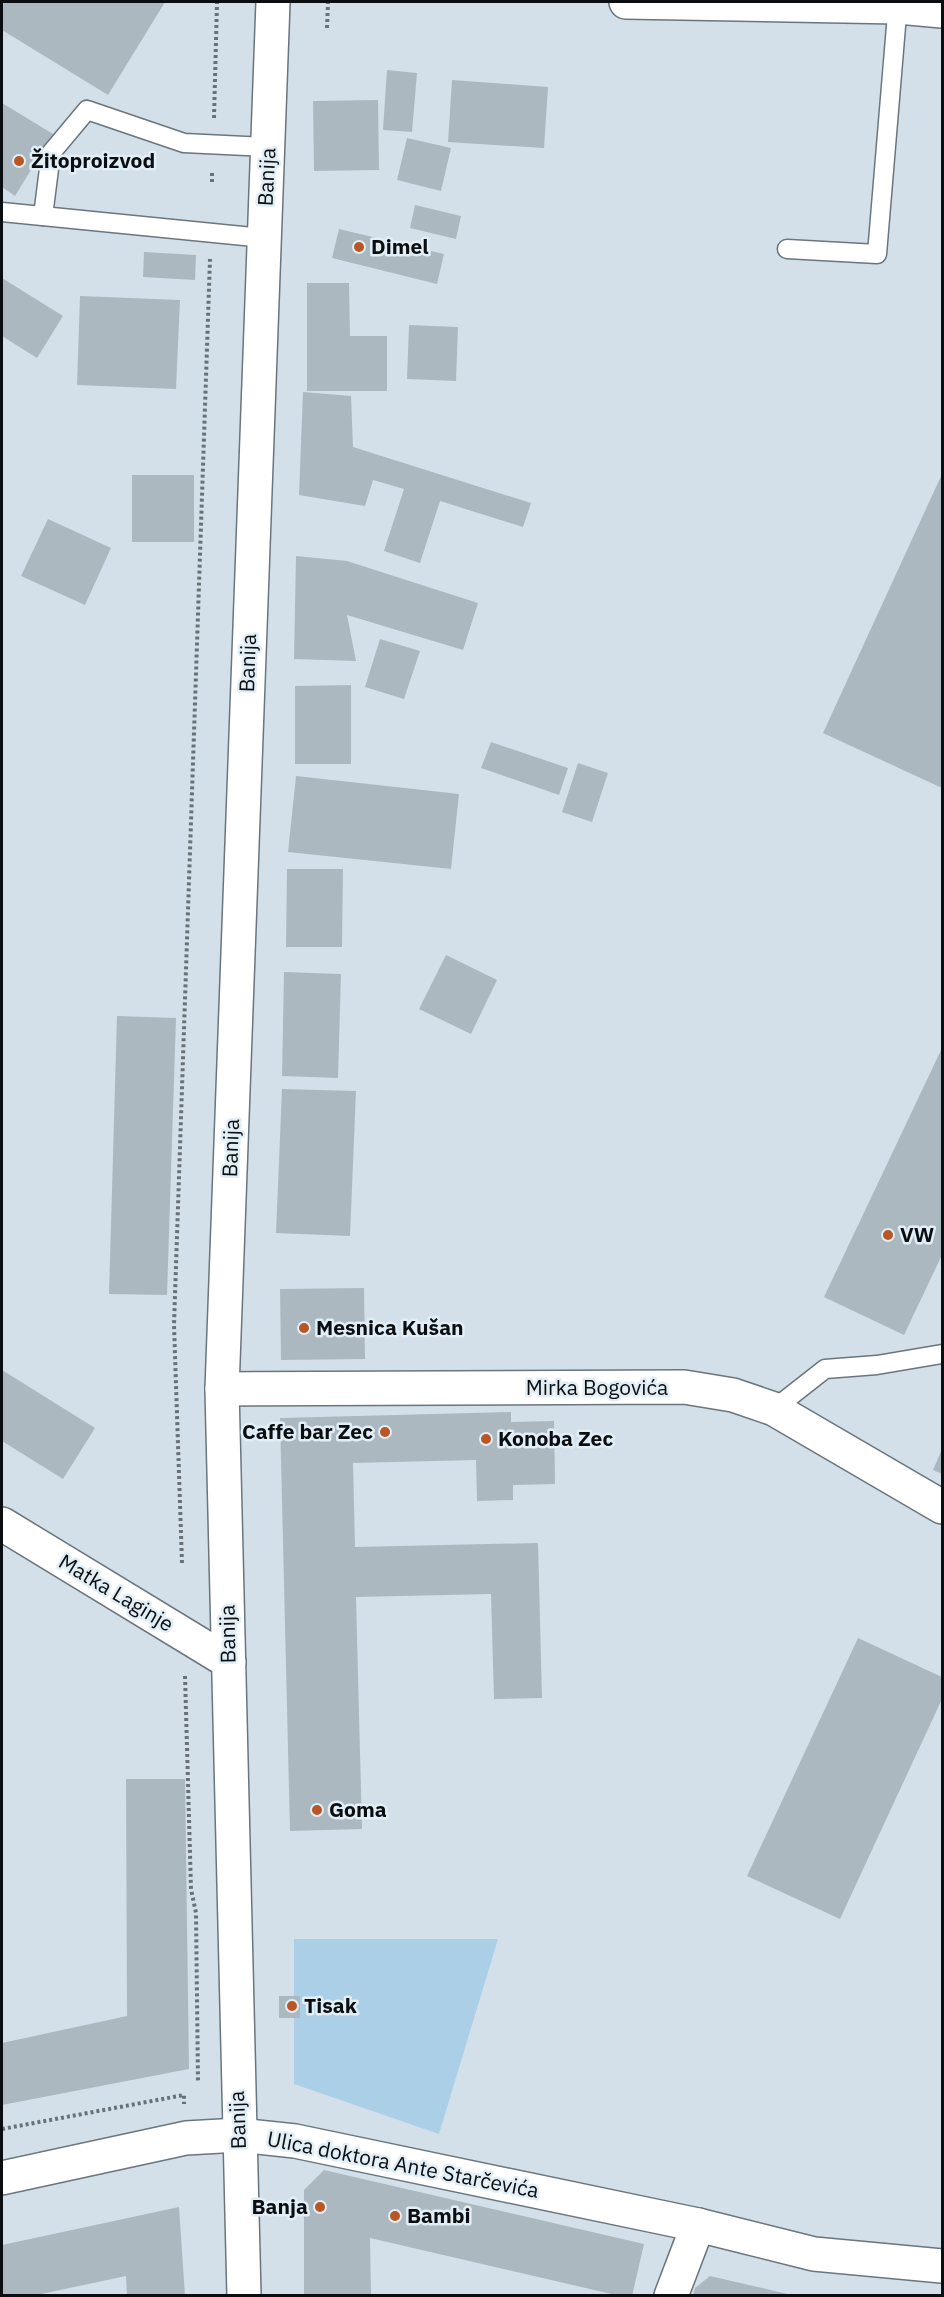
<svg xmlns="http://www.w3.org/2000/svg" width="944" height="2297" font-family="'IBM Plex Sans',sans-serif">
<rect width="100%" height="100%" fill="#d4e0e9"/>
<!-- green -->
<polygon fill="#aacfe7" points="294,1939 498,1939 439,2134 294,2084"/>
<!-- building -->
<g fill="#abb8c0">
<polygon points="2,2 165,2 108,95 2,30"/>
<polygon points="387,70 417,73 412,132 383,130"/>
<polygon points="452,80 548,87 544,148 448,142"/>
<polygon points="378,100 379,170 314,171 313,101"/>
<polygon points="2,103 53,134 15,196 2,187"/>
<polygon points="407,138 451,148 441,191 397,180"/>
<polygon points="415,205 461,216 456,239 410,228"/>
<polygon points="339,229 444,254 437,284 332,258"/>
<polygon points="144,252 196,255 195,280 143,277"/>
<polygon points="2,278 63,316 37,358 2,336"/>
<polygon points="307,283 349,283 350,336 387,336 387,391 307,391"/>
<polygon points="80,296 180,300 176,389 77,385"/>
<polygon points="409,325 458,327 456,381 407,379"/>
<polygon points="303,392 351,396 353,447 531,503 523,527 440,501 420,563 384,551 404,489 373,480 365,506 299,495"/>
<polygon points="942,474 942,788 823,733"/>
<rect x="132" y="475" width="62" height="67"/>
<polygon points="48,519 111,548 85,605 21,576"/>
<polygon points="296,556 347,561 478,603 463,650 347,615 356,661 294,659"/>
<polygon points="380,639 420,651 404,699 365,687"/>
<polygon points="351,685 351,764 295,764 295,686"/>
<polygon points="491,742 568,768 559,795 481,768"/>
<polygon points="578,763 608,773 592,822 562,812"/>
<polygon points="296,776 459,794 451,869 288,852"/>
<polygon points="287,869 343,869 342,947 286,947"/>
<polygon points="446,955 497,980 471,1034 419,1009"/>
<polygon points="284,972 341,974 338,1078 282,1076"/>
<polygon points="117,1016 176,1018 167,1295 109,1294"/>
<polygon points="942,1048 942,1255 904,1335 824,1297"/>
<polygon points="282,1089 356,1091 350,1236 276,1233"/>
<polygon points="364,1288 365,1359 281,1360 280,1289"/>
<polygon points="2,1370 95,1428 63,1479 2,1441"/>
<polygon points="511,1412 511,1422 554,1421 555,1484 513,1485 513,1500 477,1501 476,1460 353,1463 355,1547 538,1543 542,1698 494,1699 491,1594 356,1597 362,1829 290,1831 280,1418"/>
<polygon points="942,1449 942,1474 933,1470"/>
<polygon points="858,1638 942,1677 942,1699 840,1919 747,1876"/>
<polygon points="126,1779 185,1779 189,2069 2,2105 2,2043 127,2016"/>
<rect x="279" y="1996" width="21" height="22"/>
<polygon points="324,2170 644,2244 632,2296 620,2296 370,2238 371,2296 304,2296 304,2190"/>
<polygon points="179,2207 185,2296 127,2296 126,2276 32,2296 2,2296 2,2245"/>
<polygon points="710,2276 792,2295 792,2296 693,2296 695,2288"/>
</g>
<g fill="none" stroke-linecap="round" stroke-linejoin="round">
<defs>
<g id="lane">
<polyline points="2,212 264,238"/>
<polyline points="43,216 51,153 87,110 184,143 268,147"/>
<polyline points="787,249 877,254 898,2"/>
<polyline points="774,1409 825,1369 877,1365 942,1354"/>
</g>
<g id="street">
<polyline points="626,2 898,7 942,11"/>
<polyline points="222,1389 684,1387 733,1395 774,1409 942,1507"/>
<polyline points="2,1524 229,1662"/>
<polyline points="2,2178 186,2138 239,2135 295,2141 698,2225 814,2254 942,2266"/>
<polyline points="671,2296 698,2225"/>
</g>
<polyline id="secondary" points="244,2296 222,1389 273,2"/>
</defs>
<!-- lane casing -->
<use href="#lane" stroke="#6a757d" stroke-width="21"/>
<!-- street casing -->
<use href="#street" stroke="#6a757d" stroke-width="36"/>
<!-- secondary casing -->
<use href="#secondary" stroke="#6a757d" stroke-width="36"/>
<!-- path -->
<g stroke="#697177" stroke-width="4" stroke-dasharray="3 3" stroke-linecap="butt">
<polyline points="327,28 328,2"/>
<polyline points="214,118 217,2"/>
<polyline points="212,182 212,170"/>
<polyline points="182,1563 174,1325 210,259"/>
<polyline points="185,1676 191,1889 196,1913 198,2082"/>
<polyline points="2,2129 184,2095 184,2104"/>
</g>
<!-- lane -->
<use href="#lane" stroke="#fff" stroke-width="18"/>
<!-- street -->
<use href="#street" stroke="#fff" stroke-width="33"/>
<!-- secondary -->
<use href="#secondary" stroke="#fff" stroke-width="33"/>
</g>
<!-- markers -->
<g fill="#ba5525" stroke="#e1eef6" stroke-width="2">
<circle cx="19" cy="161" r="6"/>
<circle cx="359" cy="247" r="6"/>
<circle cx="888" cy="1235" r="6"/>
<circle cx="304" cy="1328" r="6"/>
<circle cx="385" cy="1432" r="6"/>
<circle cx="486" cy="1439" r="6"/>
<circle cx="317" cy="1810" r="6"/>
<circle cx="292" cy="2006" r="6"/>
<circle cx="320" cy="2207" r="6"/>
<circle cx="395" cy="2216" r="6"/>
</g>
<g text-anchor="middle" stroke-width="5" stroke-linejoin="round" paint-order="stroke">
<!-- poi labels -->
<g font-size="21" font-weight="bold" fill="#0a0e11" stroke="#e1eef6" text-anchor="start">
<text x="31" y="168">Žitoproizvod</text>
<text x="371" y="254">Dimel</text>
<text x="900" y="1242">VW</text>
<text x="316" y="1335">Mesnica Kušan</text>
<text x="373" y="1439" text-anchor="end">Caffe bar Zec</text>
<text x="498" y="1446">Konoba Zec</text>
<text x="329" y="1817">Goma</text>
<text x="304" y="2013">Tisak</text>
<text x="308" y="2214" text-anchor="end">Banja</text>
<text x="407" y="2223">Bambi</text>
</g>
<!-- street labels -->
<g font-size="21" fill="#0a0e11" stroke="#e1eef6">
<text transform="translate(267 177) rotate(-87)" y="7">Banija</text>
<text transform="translate(248 663) rotate(-88)" y="7">Banija</text>
<text transform="translate(231 1148) rotate(-88)" y="7">Banija</text>
<text x="597" y="1395">Mirka Bogovića</text>
<text transform="translate(116 1593) rotate(31)" y="7">Matka Laginje</text>
<text transform="translate(228 1634) rotate(-91)" y="7">Banija</text>
<text transform="translate(238 2120) rotate(-92)" y="7">Banija</text>
<text transform="translate(403 2165) rotate(11)" y="7">Ulica doktora Ante Starčevića</text>
</g>
</g>
<!-- border -->
<rect width="944" height="2297" fill="none" stroke="#0a0e11" stroke-width="6"/>
</svg>
